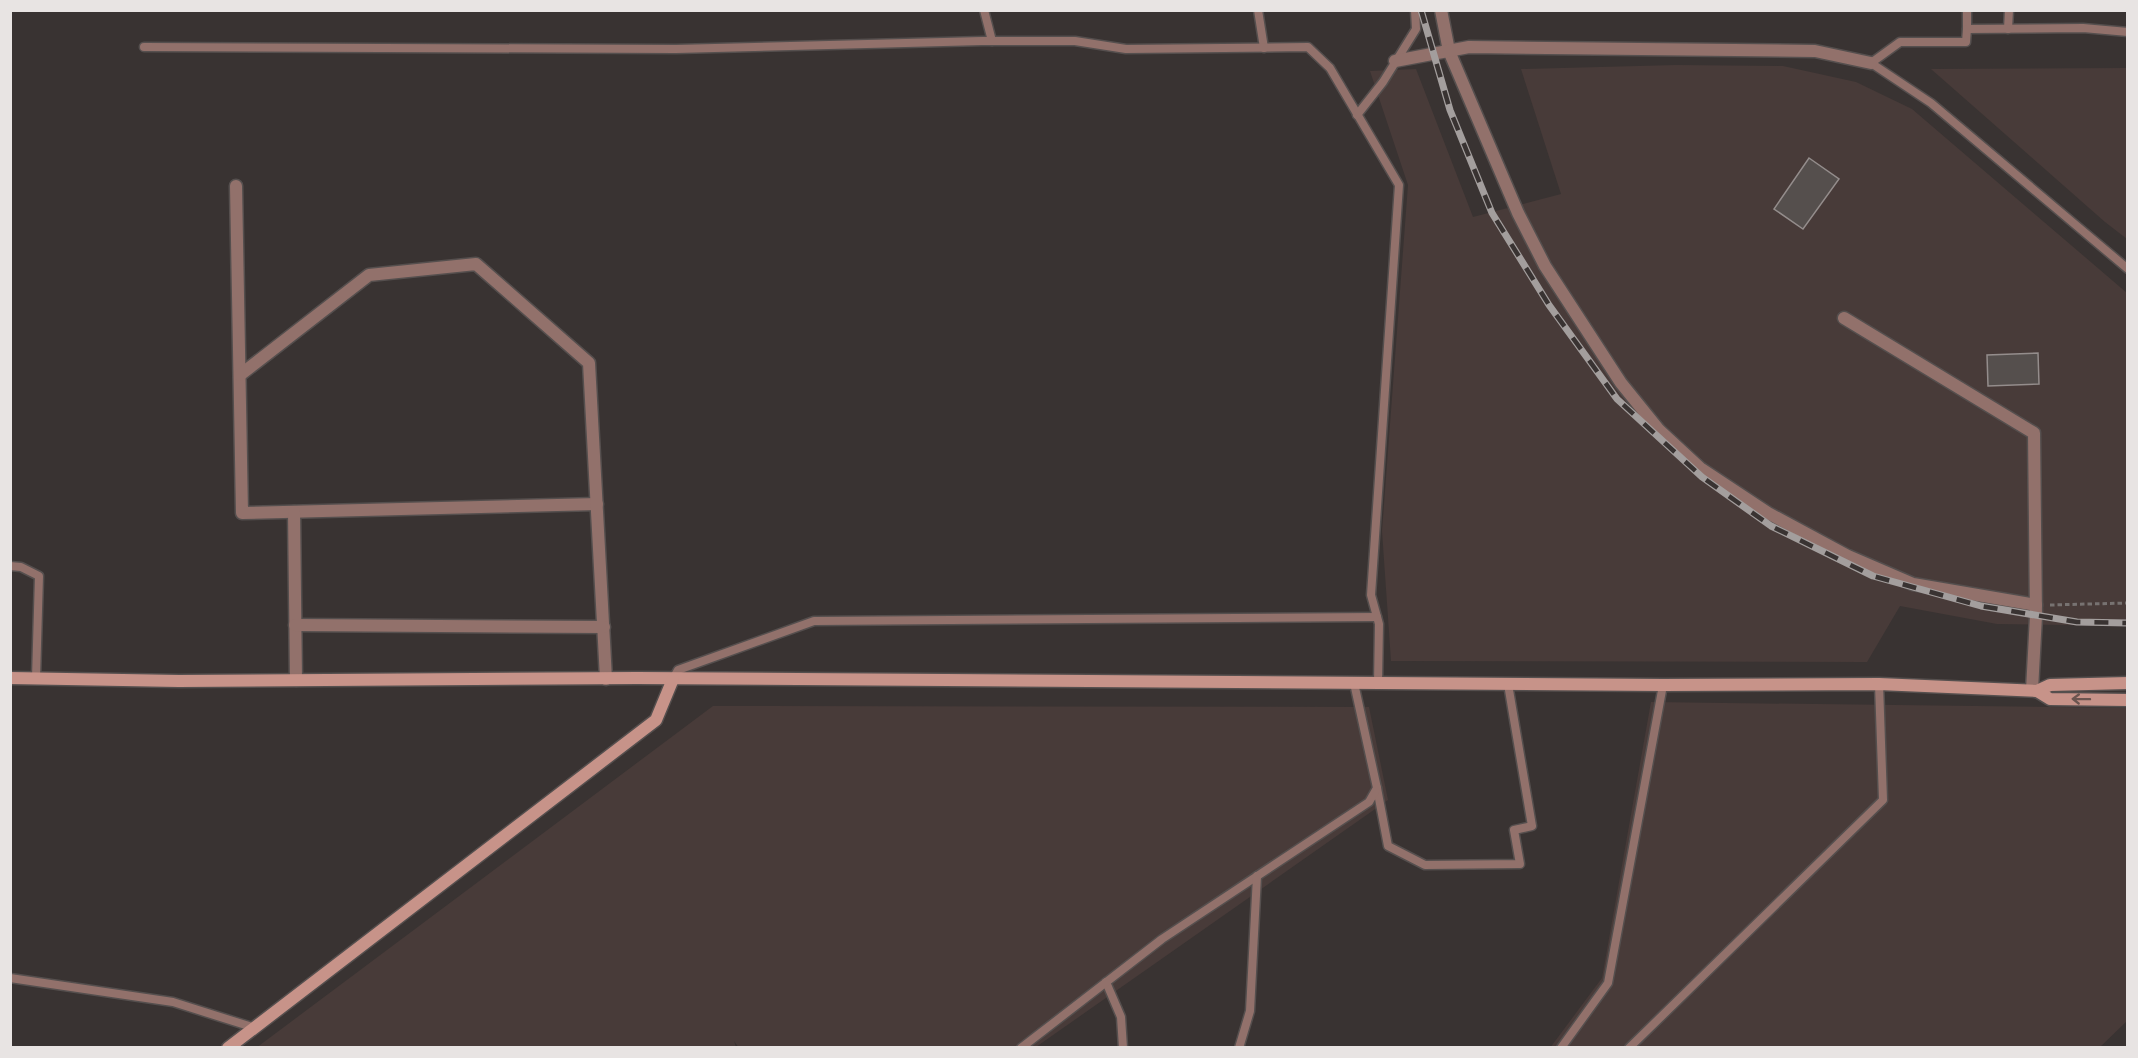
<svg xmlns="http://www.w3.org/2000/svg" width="2138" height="1058" font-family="'Exo 2',sans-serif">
<rect width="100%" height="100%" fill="#393332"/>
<!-- built -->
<g fill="#483b39">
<polygon points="1676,65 1783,66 1856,82 1912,109 2127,293 2127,626 1997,624 1900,606 1867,662 1391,661 1382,531 1408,185 1370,71 1416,69 1473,217 1561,194 1521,69"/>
<polygon points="2127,68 2127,239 2105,222 1931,69"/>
<polygon points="1651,702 2127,708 2127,1021 2100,1047 1550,1048 1602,978"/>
<polygon points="713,706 1369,707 1388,800 1036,1047 739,1048 734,1041 736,1047 256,1048"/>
</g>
<!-- building -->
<g fill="#554f4d" stroke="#948d8c" stroke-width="1.5">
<polygon points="1809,158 1839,179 1803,229 1774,209"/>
<polygon points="2038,353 2039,384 1988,386 1987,355"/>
</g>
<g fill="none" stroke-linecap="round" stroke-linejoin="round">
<defs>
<g id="lane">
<polyline points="984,10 992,41"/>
<polyline points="1258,10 1264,48"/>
<polyline points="1967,29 1967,10"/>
<polyline points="2008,29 2009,10"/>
<polyline points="2128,32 2083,28 1967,29 1966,42 1900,42 1871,63 1931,103 2128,269"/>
<polyline points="144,47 676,49 982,41 1075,41 1126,49 1308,47 1330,68 1399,185 1371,595 1379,624 1378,683"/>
<polyline points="1357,115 1383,82 1416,29 1415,10"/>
<polyline points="10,566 21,567 39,576 36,678"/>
<polyline points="673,679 678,670 814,621 1377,617"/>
<polyline points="1377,788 1388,846 1425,865 1520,864 1514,830 1532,826 1508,684"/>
<polyline points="10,978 173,1002 255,1028"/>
<polyline points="1106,982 1121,1017 1123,1048"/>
<polyline points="1021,1048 1162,939 1369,802 1377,788 1354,683"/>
<polyline points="1239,1048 1250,1011 1257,876"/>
<polyline points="1561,1048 1608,983 1663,685"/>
<polyline points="1629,1048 1883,800 1879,684"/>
</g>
<g id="street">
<polyline points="1441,10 1449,51 1518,213 1545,266 1621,383 1659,430 1700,468 1768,513 1848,556 1913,584 2036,605"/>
<polyline points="1395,61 1469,47 1815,51 1871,63"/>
<polyline points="236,186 242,513 597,504"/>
<polyline points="1844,318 2034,433 2036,616 2032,690"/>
<polyline points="240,375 369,275 476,264 589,363 606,679"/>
<polyline points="294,512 296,680"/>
<polyline points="295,625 604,627"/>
</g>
<g id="secondary">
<polyline points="10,678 179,681 637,678 1663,685 1879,684 2037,691 2050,685 2128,683"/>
<polyline points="2037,691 2050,699 2128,700"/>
<polyline points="228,1048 656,720 673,679"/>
</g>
</defs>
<!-- lane casing -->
<use href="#lane" stroke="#554f4e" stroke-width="11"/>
<!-- street casing -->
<use href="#street" stroke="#554f4e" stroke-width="15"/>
<!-- secondary casing -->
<use href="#secondary" stroke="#554f4e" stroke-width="15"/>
<!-- path -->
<polyline stroke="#777271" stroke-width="3" stroke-dasharray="4.5 3" stroke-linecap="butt" points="2050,605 2128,603"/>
<!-- lane -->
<use href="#lane" stroke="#92716b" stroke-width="8"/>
<!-- street -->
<use href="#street" stroke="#92716b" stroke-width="12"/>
<!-- secondary -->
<use href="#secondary" stroke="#c79389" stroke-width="12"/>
<defs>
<polyline id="rail" points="1421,10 1450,110 1492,213 1549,305 1617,399 1702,477 1771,526 1873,576 1981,606 2077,622 2128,623"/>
</defs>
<!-- rail casing -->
<use href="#rail" stroke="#a39e9d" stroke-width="7"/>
<!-- rail -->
<use href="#rail" stroke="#393332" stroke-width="4.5" stroke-dasharray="14" stroke-linecap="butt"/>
</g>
<!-- one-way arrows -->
<defs><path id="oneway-shaft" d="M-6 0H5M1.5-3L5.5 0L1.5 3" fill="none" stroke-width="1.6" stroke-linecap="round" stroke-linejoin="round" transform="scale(1.5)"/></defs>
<use stroke="#6b5550" href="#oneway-shaft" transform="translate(2081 699) rotate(-179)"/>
<!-- border -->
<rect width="2138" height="1058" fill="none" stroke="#e8e4e3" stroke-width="24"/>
</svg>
